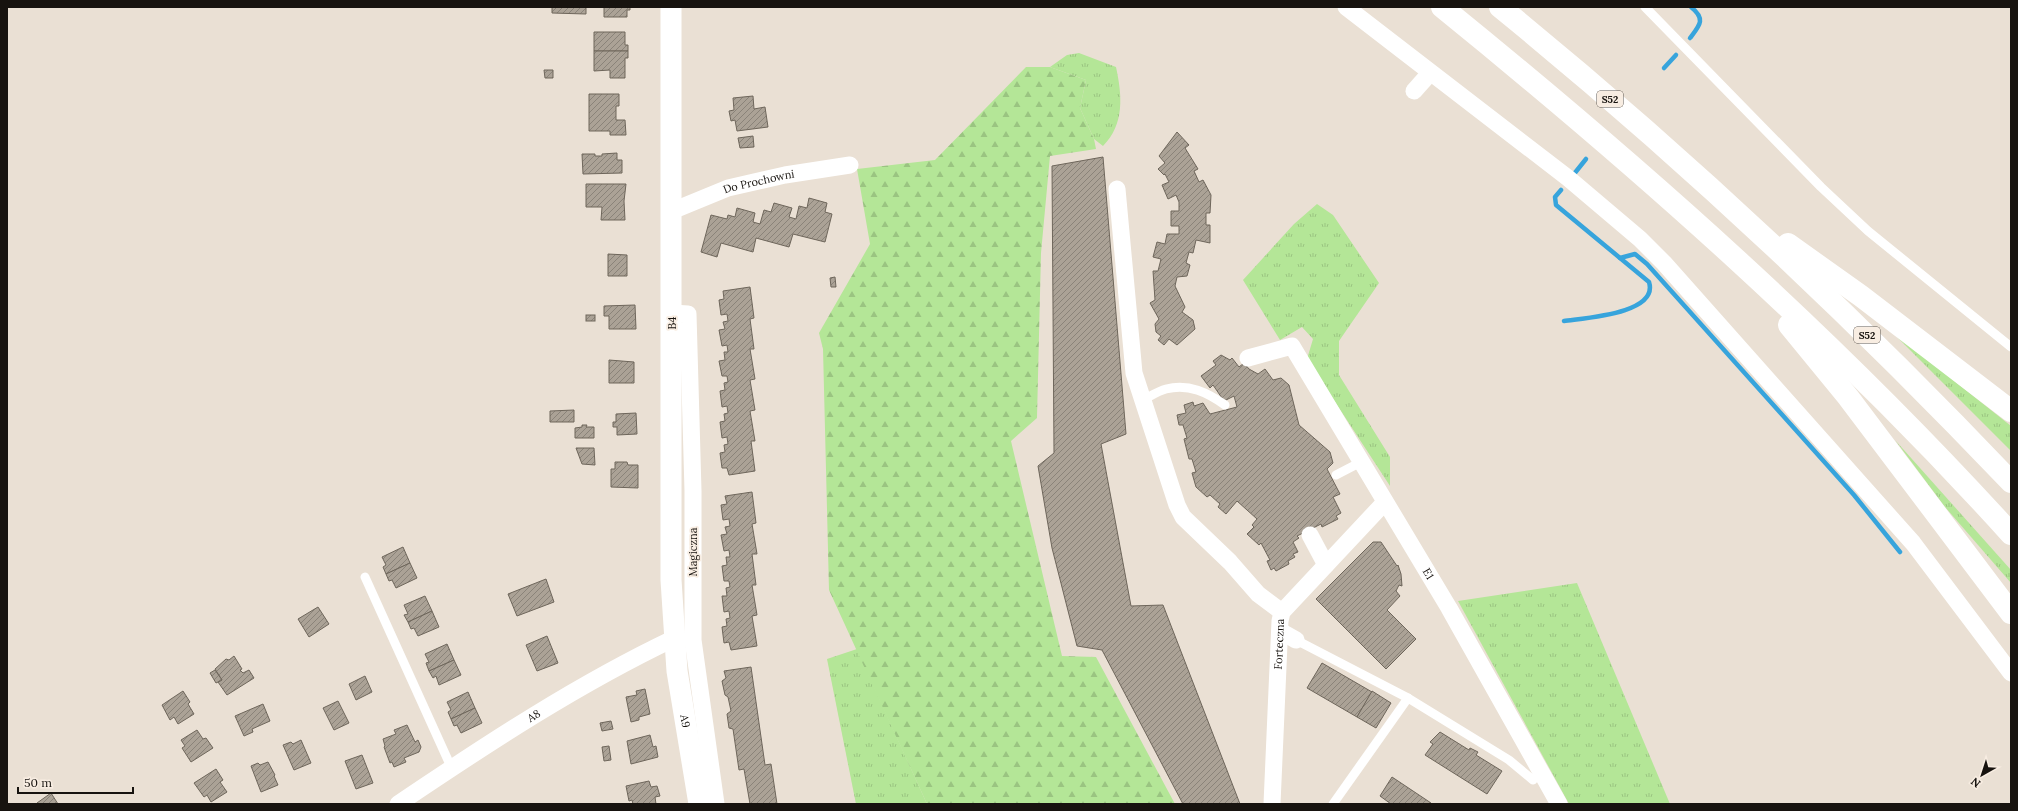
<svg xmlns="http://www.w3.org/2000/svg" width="2018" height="811" font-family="Lora,serif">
<defs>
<pattern id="grass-tufts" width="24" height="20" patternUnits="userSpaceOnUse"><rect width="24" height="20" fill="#b4e697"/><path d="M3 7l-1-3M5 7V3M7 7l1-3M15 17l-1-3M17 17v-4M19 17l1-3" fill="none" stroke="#9ac481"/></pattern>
<pattern id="forest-firs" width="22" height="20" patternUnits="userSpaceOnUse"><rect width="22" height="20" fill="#b4e697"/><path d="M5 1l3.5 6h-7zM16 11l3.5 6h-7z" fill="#9ac481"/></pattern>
<pattern id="building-hatch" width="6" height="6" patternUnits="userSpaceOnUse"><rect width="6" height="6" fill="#aba296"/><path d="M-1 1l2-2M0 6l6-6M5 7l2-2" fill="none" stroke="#8a8379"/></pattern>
</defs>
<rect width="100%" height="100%" fill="#eae0d4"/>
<!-- grass -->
<g fill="url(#grass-tufts)">
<path d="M1079,53L1116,67C1122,95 1125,124 1103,146L1094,139L1080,108L1086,80L1050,67L1067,55Z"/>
<polygon points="1317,204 1333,215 1379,283 1339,341 1339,375 1390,457 1390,486 1307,359 1313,339 1302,327 1280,340 1243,280 1294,224"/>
<polygon points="1889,329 2011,426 2011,451"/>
<polygon points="1895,440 2011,570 2011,583 1945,507"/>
<polygon points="1577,583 1670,804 1569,804 1458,601"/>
<polygon points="857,649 927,804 856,804 827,659"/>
</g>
<!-- forest -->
<polygon fill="url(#forest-firs)" points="1026,67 1050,67 1086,80 1080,108 1094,139 1096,149 1050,156 1041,253 1037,418 1011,441 1062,656 1096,657 1175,804 927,804 829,590 823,349 819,333 870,244 857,169 935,160"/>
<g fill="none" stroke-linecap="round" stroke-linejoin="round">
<!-- stream -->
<g stroke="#37a4dc" stroke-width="4.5">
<path d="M1690,38C1700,25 1706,19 1691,7"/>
<polyline points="1664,68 1676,55"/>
<polyline points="1574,174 1586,159"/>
<path d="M1561,190L1555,197L1556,205L1649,282C1659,314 1583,318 1564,321"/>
<polyline points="1620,258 1635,254 1647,264 1854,495 1900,552"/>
</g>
</g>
<!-- building -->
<g fill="url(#building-hatch)" stroke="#6e665b">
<polygon points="552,7 586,7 586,14 552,13"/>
<polygon points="604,7 630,7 630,10 627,10 627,17 604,17"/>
<polygon points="594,32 625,32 625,45 628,45 628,51 594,51"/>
<polygon points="594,51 628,51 628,58 625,58 625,78 610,78 610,70 594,71"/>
<polygon points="544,70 553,70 553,78 545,78"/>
<polygon points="589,94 619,94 619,106 616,106 616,120 625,120 626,135 610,135 610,131 589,131"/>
<polygon points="753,96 754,109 765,107 768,127 737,131 735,120 731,121 729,111 734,110 733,98"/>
<polygon points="1177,132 1189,145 1185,148 1198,169 1194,171 1199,182 1203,180 1211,195 1210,213 1206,213 1206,225 1210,225 1210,243 1196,240 1193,253 1189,252 1186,263 1190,265 1187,276 1177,277 1175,286 1185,307 1182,312 1193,320 1195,329 1177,345 1169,339 1164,345 1158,340 1161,336 1156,332 1155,324 1159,319 1150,303 1155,300 1153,271 1158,271 1161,259 1153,257 1157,242 1165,244 1167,234 1179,234 1179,226 1171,226 1171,211 1179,211 1179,202 1176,195 1168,199 1162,185 1169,182 1165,174 1164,175 1158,169 1165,163 1159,156"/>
<polygon points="753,136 754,147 740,148 738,138"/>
<polygon points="617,153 617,160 622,160 622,173 583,174 582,154 595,154 595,156 602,156 602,154"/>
<polygon points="1103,157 1126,434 1101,444 1131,606 1163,605 1240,804 1183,804 1102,650 1077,646 1052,548 1038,466 1054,453 1052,166"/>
<polygon points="586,184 626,184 624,201 625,220 601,220 602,207 586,207"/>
<polygon points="809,198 827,203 825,212 832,214 825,242 793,234 789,247 756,238 753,252 721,243 717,257 701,252 711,215 727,219 728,215 735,217 737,208 755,213 753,222 760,224 764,210 771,212 774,203 792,208 789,217 796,219 799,206 807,208"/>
<polygon points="608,254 627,255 627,276 608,276"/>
<polygon points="835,277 836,287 831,287 830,278"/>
<polygon points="750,287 754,318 750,319 754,349 750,349 755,379 750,380 755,410 750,411 755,441 751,441 755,471 729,475 727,468 722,468 720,453 725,452 724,445 728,444 727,437 722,438 720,422 725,421 724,414 728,413 727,406 722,407 720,391 725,390 724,383 728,382 727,376 722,376 719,361 725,360 724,352 728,352 727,345 722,346 719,330 725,329 723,322 728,321 727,314 721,315 719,300 724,299 723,291"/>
<polygon points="635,305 636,329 609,329 609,316 604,316 604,306"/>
<rect x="586" y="315" width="9" height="6"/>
<polygon points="1221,355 1230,360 1232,358 1239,367 1244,363 1249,369 1258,374 1265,369 1273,380 1281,378 1289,385 1299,425 1330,452 1333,463 1327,469 1340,494 1333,497 1341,513 1336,516 1338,519 1322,527 1321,524 1297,536 1299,538 1293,542 1298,552 1293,554 1295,557 1288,561 1289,564 1276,571 1274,568 1271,570 1267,561 1270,560 1261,543 1259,545 1247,534 1254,527 1252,525 1257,519 1237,501 1226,514 1218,507 1220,504 1210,495 1207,497 1196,487 1192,473 1196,472 1192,459 1189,459 1184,439 1187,438 1183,425 1179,425 1177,415 1186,413 1184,405 1193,402 1194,406 1203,403 1210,414 1237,407 1234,396 1224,401 1213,385 1210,388 1201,376 1216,365 1213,361"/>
<polygon points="609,360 634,362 634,383 609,383"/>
<polygon points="574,410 574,422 550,422 550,411"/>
<polygon points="636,413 637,434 617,435 617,427 613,427 613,422 616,422 616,414"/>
<polygon points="582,425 587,425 586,427 594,427 594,438 575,438 575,428 582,427"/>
<polygon points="576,448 594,448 595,465 582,464"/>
<polygon points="615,462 627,462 628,465 638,465 638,488 611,487 611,469 615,469"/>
<polygon points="752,492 756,523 752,524 757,554 752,554 756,585 752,585 757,615 752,616 757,646 731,650 729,642 724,643 722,627 727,626 726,619 730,618 729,611 724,612 722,596 727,596 726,588 730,587 729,581 724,581 722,566 727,565 726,557 730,557 729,550 724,551 721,535 727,534 725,527 730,526 729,519 723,520 721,505 727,504 725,496"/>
<polygon points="1373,542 1381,542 1397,566 1398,565 1401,574 1402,586 1399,585 1396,591 1400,596 1387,610 1416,639 1386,669 1316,599"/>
<polygon points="403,547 410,563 386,574 383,567 386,565 382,557"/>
<polygon points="410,563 417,578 396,588 392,580 389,581 386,574"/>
<polygon points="546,579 554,602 517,616 508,594"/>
<polygon points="425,596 432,611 408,622 404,615 408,614 404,605"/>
<polygon points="318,607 329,624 309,637 298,619"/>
<polygon points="432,611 439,627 418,636 414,628 411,629 408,622"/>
<polygon points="547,636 558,663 537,671 526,645"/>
<polygon points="447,644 454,660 429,671 426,663 429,662 425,654"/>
<polygon points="234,656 242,669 240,670 243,673 249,670 254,678 227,695 218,682 222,680 215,669 226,659 229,660"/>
<polygon points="454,660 461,675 439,685 436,676 433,678 429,671"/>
<polygon points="1322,663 1372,692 1357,717 1307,688"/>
<polygon points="751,667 765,765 771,764 777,804 750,804 744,769 739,770 733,729 729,728 727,714 731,711 728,697 725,695 722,681 726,678 724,671"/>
<polygon points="215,670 222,680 216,683 210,673"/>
<polygon points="365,676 372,692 356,700 349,684"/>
<polygon points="645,689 650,714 639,717 639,720 631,722 626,697 637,695 636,691"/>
<polygon points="183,691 190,702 188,704 194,714 178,724 174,717 170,720 162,705"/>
<polygon points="1372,691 1391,703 1376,728 1357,717"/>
<polygon points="468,692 475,708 451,719 448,712 451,710 447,702"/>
<polygon points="338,701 349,723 334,730 323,708"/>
<polygon points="263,704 270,721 252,729 253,732 244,736 235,716"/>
<polygon points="475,708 482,723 461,733 457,725 454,726 451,719"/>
<polygon points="611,721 613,729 602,731 600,723"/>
<polygon points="407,725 415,742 418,740 421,747 419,752 404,758 406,762 394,767 392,762 390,763 384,747 385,746 383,739 396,734 394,730"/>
<polygon points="197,730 203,739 206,738 213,748 191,762 182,748 185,746 181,740"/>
<polygon points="1440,732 1469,750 1470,748 1478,752 1476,755 1502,771 1487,794 1425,755 1433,744 1430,742"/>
<polygon points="650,735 653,747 656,746 658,757 631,764 627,741"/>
<polygon points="301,740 311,763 294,770 283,745 291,742 293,744"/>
<polygon points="609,746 611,760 604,761 602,747"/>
<polygon points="362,755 373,783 356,789 345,761"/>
<polygon points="268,762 275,775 274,776 278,785 261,792 251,766 258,763 260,765"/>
<polygon points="216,769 223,780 220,782 227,792 211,802 207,795 204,797 194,783"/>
<polygon points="1392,777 1431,803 1430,804 1391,804 1380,796"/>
<polygon points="649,781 651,787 657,786 660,796 655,797 656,804 633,804 632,800 629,801 626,786"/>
<polygon points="51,793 58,804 38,804 37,803"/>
</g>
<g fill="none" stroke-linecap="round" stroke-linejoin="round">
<!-- service -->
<g stroke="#fff" stroke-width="9">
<polyline points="1645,7 1821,187 1868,231 2011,347"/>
<path d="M1143,400C1151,396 1158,391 1166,389C1189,383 1208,393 1225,405"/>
<polyline points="1336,475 1361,462"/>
<polyline points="365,577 452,769"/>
<polyline points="1296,640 1408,698 1509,760 1533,780"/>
<polyline points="1333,804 1408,698"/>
</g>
<!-- minor -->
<g stroke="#fff" stroke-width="17">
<polyline points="1346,7 1568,178 1640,239 1664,263 1913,543 2011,673"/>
<polyline points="1414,91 1430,73"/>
<polyline points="1117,189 1134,373 1177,505 1183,517 1230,562 1258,594 1282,612"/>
<path id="s1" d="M672,211L728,188L785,175L850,165"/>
<polyline points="672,313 688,314 693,491 693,640 716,804"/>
<path id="s2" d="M1248,358L1292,346L1449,608L1559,804"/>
<polyline points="1310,535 1326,565"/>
<polyline points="1280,631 1296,640"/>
<path id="s3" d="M398,804C487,744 578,684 675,638"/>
<path id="s4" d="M1272,804L1280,621L1282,612L1385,502"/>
</g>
<!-- tertiary -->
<path stroke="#fff" stroke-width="21" id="s5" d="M671,7V580L677,671L699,804"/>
<!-- motorway -->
<g stroke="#fff" stroke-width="22">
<path d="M1442,7C1643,170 1837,342 2011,534"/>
<path d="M1500,7C1681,154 1850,313 2011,482"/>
<polyline points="1788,244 1861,296 2011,411"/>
<polyline points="1789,325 1848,397 2011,613"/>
</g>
</g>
<g text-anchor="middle" stroke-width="3.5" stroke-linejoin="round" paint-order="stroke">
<!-- shield labels -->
<g fill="#f8ede2" stroke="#5a544e" stroke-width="1">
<rect x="1597" y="91" width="26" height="16" rx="3"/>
<rect x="1854" y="327" width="26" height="16" rx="3"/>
</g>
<g font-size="10" font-weight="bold" fill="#17130f">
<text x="1610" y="103">S52</text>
<text x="1867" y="339">S52</text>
</g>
<!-- street labels -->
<g font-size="11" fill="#17130f" stroke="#f8ede2">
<text dy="4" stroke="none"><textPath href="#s1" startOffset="92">Do Prochowni</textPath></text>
<text transform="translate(672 323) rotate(-90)" y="4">B4</text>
<text transform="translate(693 552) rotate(-90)" y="4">Magiczna</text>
<text dy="4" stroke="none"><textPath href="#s2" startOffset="311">E1</textPath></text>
<text dy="4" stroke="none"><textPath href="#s4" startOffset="160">Forteczna</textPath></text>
<text dy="4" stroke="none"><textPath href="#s3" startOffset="162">A8</textPath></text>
<text dy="4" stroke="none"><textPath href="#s5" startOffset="715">A9</textPath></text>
</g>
</g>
<!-- border -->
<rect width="2018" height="811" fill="none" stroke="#17130f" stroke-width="16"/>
<!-- north arrow -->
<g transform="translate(1982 775) rotate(219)" stroke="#f8ede2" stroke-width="3" paint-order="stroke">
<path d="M0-3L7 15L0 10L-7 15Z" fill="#17130f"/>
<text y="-6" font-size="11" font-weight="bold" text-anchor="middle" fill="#17130f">N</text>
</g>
<!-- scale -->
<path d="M18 787v6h115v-6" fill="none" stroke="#17130f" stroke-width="2"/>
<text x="24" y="787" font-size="12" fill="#17130f" stroke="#f8ede2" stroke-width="3" paint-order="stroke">50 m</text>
</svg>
